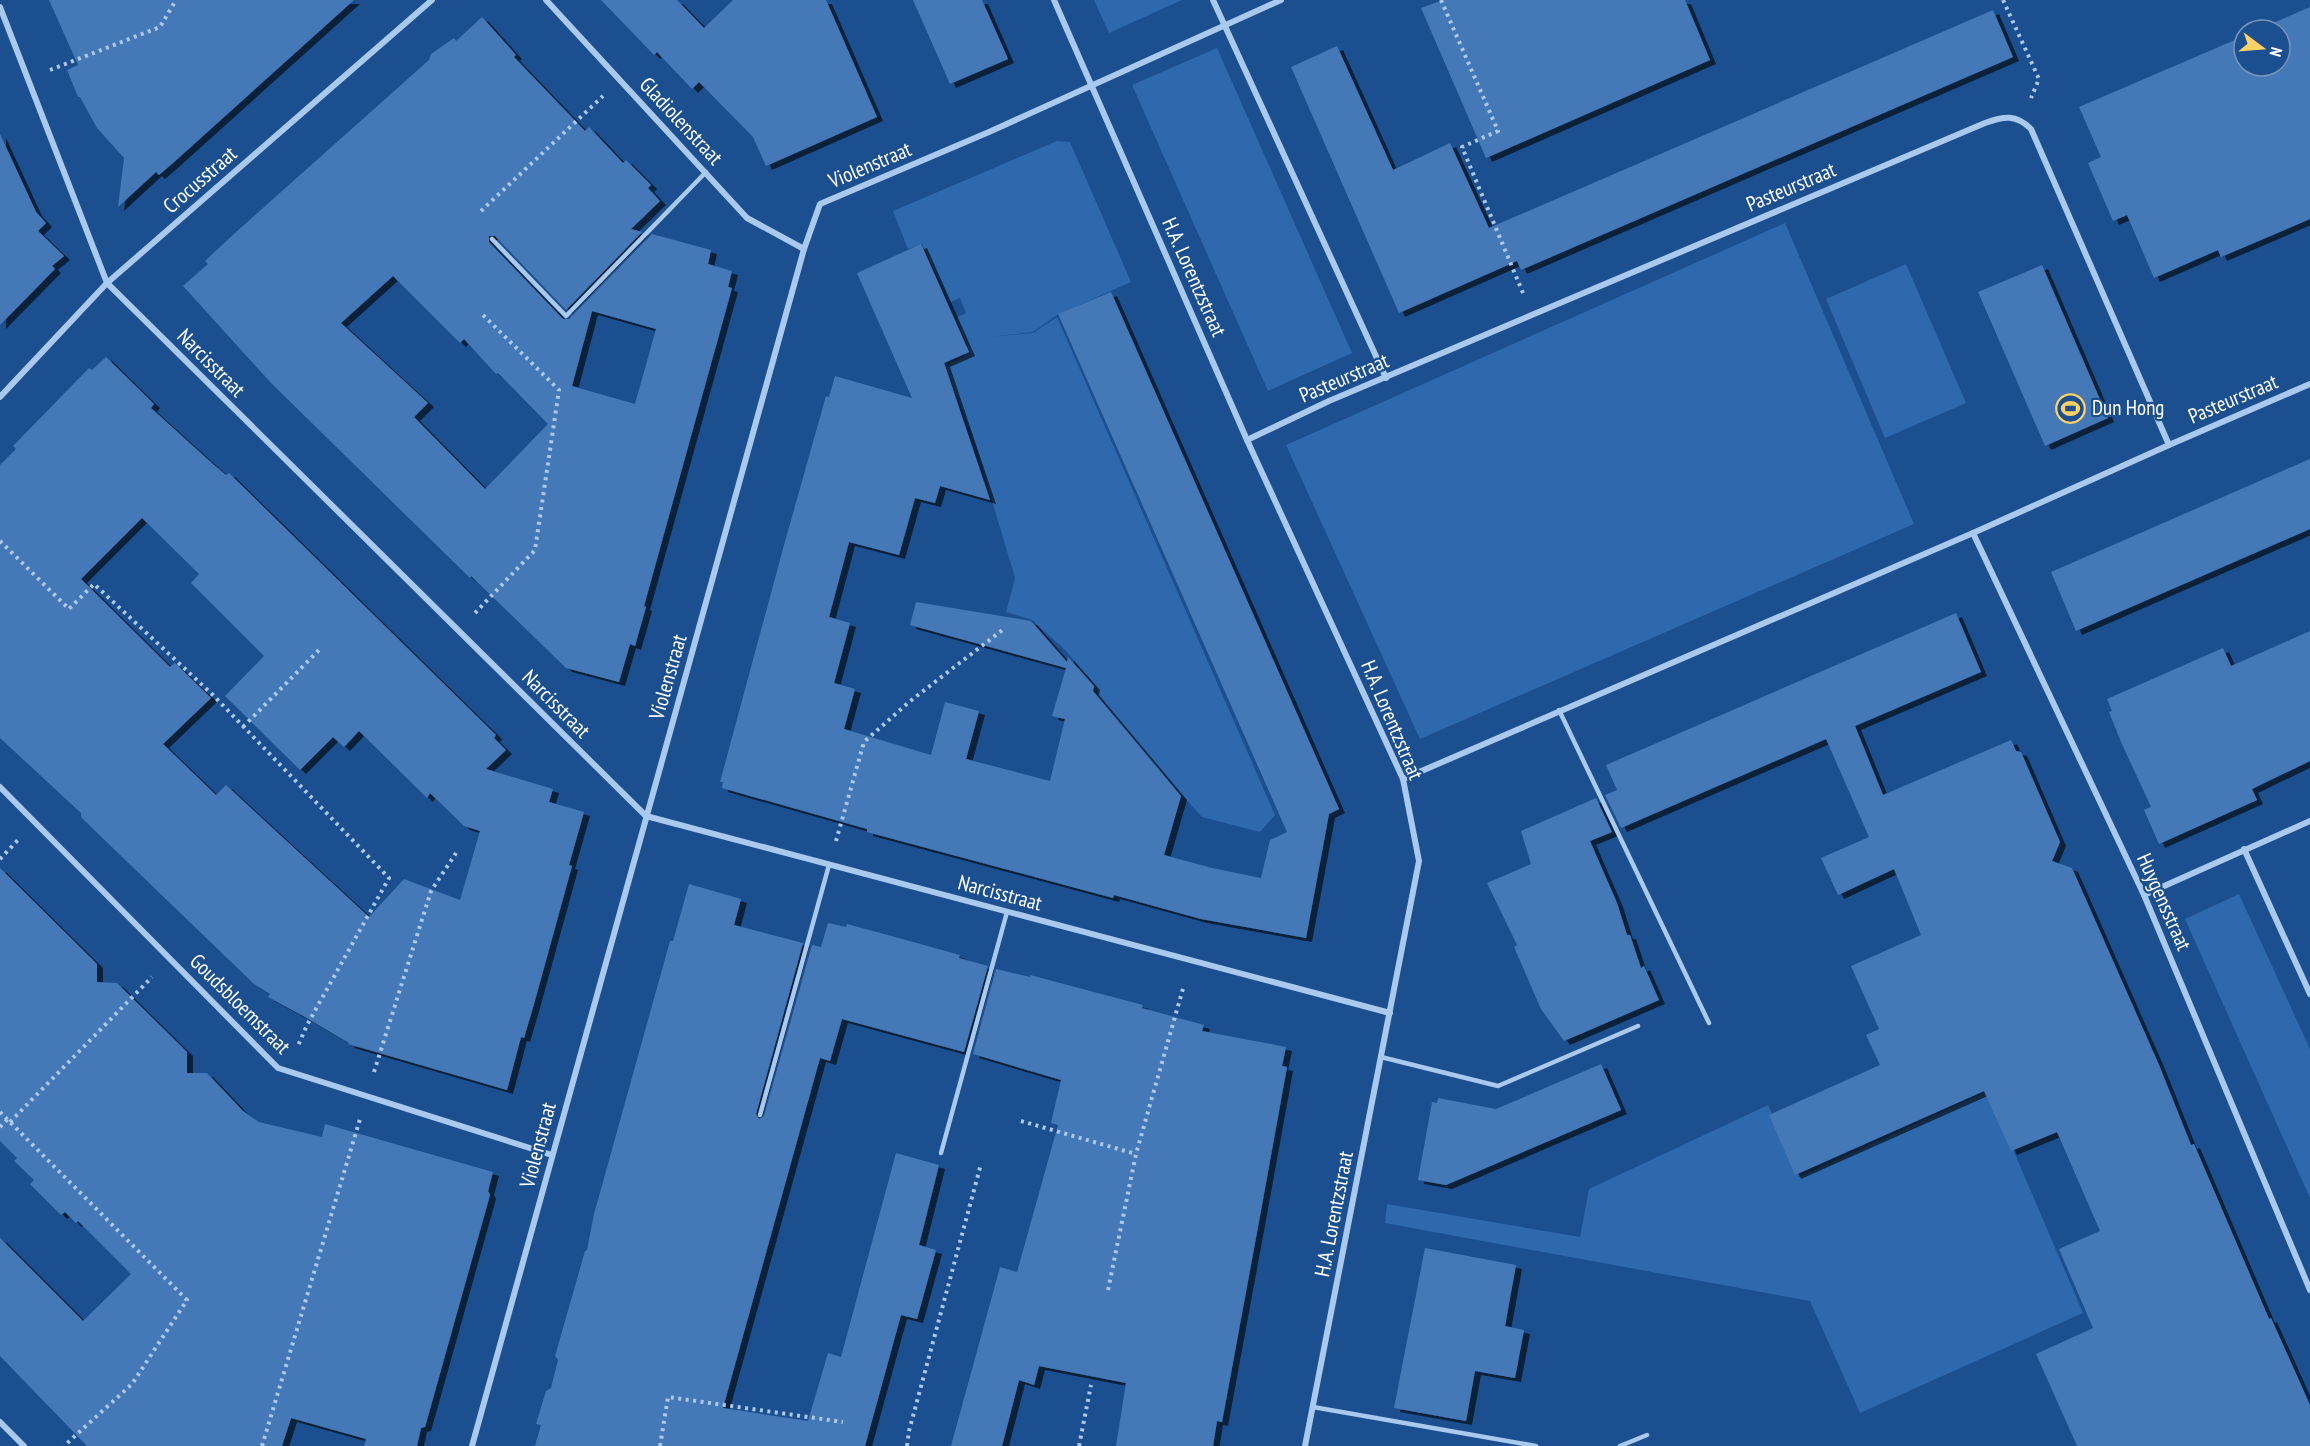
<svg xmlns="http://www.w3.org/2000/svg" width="2310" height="1446" font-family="'PT Sans Narrow',sans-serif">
<defs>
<filter id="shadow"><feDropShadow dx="6" dy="4" stdDeviation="0" flood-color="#0009"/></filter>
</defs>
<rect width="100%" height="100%" fill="#1b4f8f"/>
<!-- green -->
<g fill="#2e69ad">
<polygon points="1094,0 1182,0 1109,33"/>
<polygon points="1217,48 1352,353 1268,391 1132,85"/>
<polygon points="1057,141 1070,142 1131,282 1057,315 1033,332 989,337 1033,333 1057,317 1275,815 1260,832 1202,817 1142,751 1098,695 1096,686 1066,651 1032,620 1006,612 1015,578 976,447 956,393 913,381 968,355 967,339 965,339 956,318 966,313 960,298 950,302 922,244 908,249 893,211"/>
<polygon points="1785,223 1914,524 1420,739 1286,445"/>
<polygon points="1906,264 1966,403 1885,438 1826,299"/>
<polygon points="2239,894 2310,1049 2310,1198 2185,919"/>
<polygon points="1988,1091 2083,1313 1860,1413 1810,1301 1385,1223 1387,1204 1580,1237 1589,1189 1768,1105 1799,1177"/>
</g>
<!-- building -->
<g fill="#4478b7" fill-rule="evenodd" filter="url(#shadow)">
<polygon points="49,0 354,0 173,163 159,175 156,172 118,207 124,158 97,128 80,97 78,97 67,70 78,65"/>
<polygon points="601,0 677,0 704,28 733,0 826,0 877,117 766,166 753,137 699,82 692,89 657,52 654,55"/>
<polygon points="913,0 982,0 1008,59 950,84"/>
<polygon points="1443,0 1685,0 1710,60 1486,158 1421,8"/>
<polygon points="2310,7 2310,219 2221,257 2218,250 2154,278 2127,215 2113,221 2088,163 2101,157 2079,107 2244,36 2244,66 2280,66 2280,30 2257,30"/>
<polygon points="1993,10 2013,57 1521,270 1517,261 1399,313 1291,67 1337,46 1393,170 1450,143 1489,228"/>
<path d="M482,17L516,55L514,57L585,131L589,127L623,163L626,160L651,185L648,188L660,201L631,229L642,232L566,310L495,236H489V242L563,319H569L652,234L711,250L708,264L732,271L728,287L732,288L644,606L646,607L635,646L630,644L619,682L566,668L471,576L470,578L272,384L183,286L208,264L205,261L235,233L429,60L431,54L454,38L456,41ZM393,276L460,343L464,339L496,374L498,373L548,424L485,489L414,417L428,403L341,323ZM592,311L656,329L635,404L572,386Z"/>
<polygon points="0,134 36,212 46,223 38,231 64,256 52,266 55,269 0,325"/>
<polygon points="921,244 969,352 944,363 990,500 940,486 935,503 915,498 899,555 849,542 829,617 850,623 834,683 855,689 844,729 931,755 945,702 979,711 966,759 1050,781 1065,719 1052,716 1066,668 910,625 916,602 1031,621 1067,662 1068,657 1094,686 1093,691 1181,796 1164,855 1212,868 1261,878 1270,840 1287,832 1058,314 1111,292 1339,809 1329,814 1306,938 1201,919 1114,895 1113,898 867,832 867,829 722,788 723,782 720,782 784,545 826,396 829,397 835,376 912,398 857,273"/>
<polygon points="2042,265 2108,418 2045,446 1978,292"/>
<path d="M106,357L154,404L151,408L214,465L226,475L229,473L496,735L494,738L506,750L486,769L553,789L549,802L584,812L569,865L572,866L534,1004L524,1038L521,1037L507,1090L348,1044L349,1043L305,1017L268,997L270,994L254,984L90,826L81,817V813L0,738V465L16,449L13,446L89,368L92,370ZM142,518L199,574L191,583L264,656L225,696L300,770L333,737L344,747L359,731L427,798L430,793L464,826L480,831L460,900L404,879L369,917L226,785L216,795L163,744L211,698L175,663L170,667L81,579Z"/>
<polygon points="2310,459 2310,529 2076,631 2051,572"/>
<polygon points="1956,613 1981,672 1855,726 1883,795 2011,740 2016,751 2021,752 2060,842 2052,861 2072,868 2159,1065 2191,1145 2194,1144 2269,1319 2271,1318 2310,1405 2310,1446 2077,1446 2036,1354 2093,1328 2059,1249 2100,1231 2057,1132 2011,1151 1984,1091 1795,1175 1769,1115 1880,1065 1866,1035 1879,1029 1851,966 1921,935 1894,869 1838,895 1821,858 1869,837 1826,739 1621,828 1605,795 1617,790 1606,765"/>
<polygon points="2310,631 2310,761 2252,789 2257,800 2159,844 2144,810 2151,807 2121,742 2109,712 2112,711 2107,699 2223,648 2231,666"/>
<polygon points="1596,798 1612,832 1590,841 1617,903 1627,935 1630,935 1641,968 1644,966 1659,1000 1564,1041 1541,1009 1514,947 1517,945 1487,883 1531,864 1521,831"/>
<polygon points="0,868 97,964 97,982 117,983 187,1052 187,1073 207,1073 243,1111 259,1122 322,1137 325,1124 493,1172 488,1191 490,1195 434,1395 425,1427 421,1428 417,1446 364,1446 366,1439 291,1418 282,1446 87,1446 0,1356 0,1238 83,1321 131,1274 78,1221 76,1223 65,1212 61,1215 30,1184 34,1180 14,1161 17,1158 0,1141"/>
<polygon points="689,884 741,899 734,925 803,943 756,1114 759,1119 764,1116 812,945 821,947 828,923 846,927 847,924 906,940 960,955 959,958 988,966 964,1052 842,1019 830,1061 820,1058 723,1408 808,1421 828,1353 841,1357 896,1153 939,1165 919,1245 936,1250 917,1319 901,1315 865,1446 535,1446 541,1425 536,1424 546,1391 551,1388 558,1360 555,1356 585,1251 587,1250 594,1214 670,941 673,941"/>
<polygon points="996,969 1030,977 1030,975 1143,1005 1142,1008 1204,1025 1202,1031 1286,1047 1282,1066 1287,1067 1260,1216 1222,1422 1217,1421 1213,1446 1116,1446 1126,1383 1039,1366 1034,1385 1019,1380 1002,1446 951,1446 1000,1267 1017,1272 1058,1125 1051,1123 1061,1080 973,1054"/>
<polygon points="1601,1064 1621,1110 1446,1185 1418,1180 1432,1102 1437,1103 1438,1098 1496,1109"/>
<polygon points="1425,1248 1516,1265 1505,1326 1524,1330 1515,1378 1475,1371 1466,1421 1394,1408"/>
</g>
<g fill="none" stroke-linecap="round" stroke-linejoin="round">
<!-- path -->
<g stroke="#a9c9ee" stroke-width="4" stroke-dasharray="3 4.5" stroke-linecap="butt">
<polyline points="1441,0 1498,131 1462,147 1523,293"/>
<polyline points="2003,0 2039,79 2031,98"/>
<polyline points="50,70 160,27 176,0"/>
<polyline points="481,211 603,96"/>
<polyline points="0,541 69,609 94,584 213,695 389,878 307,1025 297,1048"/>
<polyline points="475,613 535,550 559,390 480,312"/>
<polyline points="243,727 319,650"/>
<polyline points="836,841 864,742 909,702 1005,628"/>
<polyline points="0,859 18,840"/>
<polyline points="374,1072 431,891 456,853"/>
<polyline points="0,1112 187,1300 132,1384 64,1446"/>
<polyline points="1021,1121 1136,1154"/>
<polyline points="10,1122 152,977"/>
<polyline points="0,1127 8,1119"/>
<polyline points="1108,1290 1136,1154 1184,985"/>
<polyline points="262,1446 360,1119"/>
<polyline points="660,1446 668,1397 843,1422"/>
<polyline points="907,1446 909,1431 981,1164"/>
<polyline points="1079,1446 1091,1385"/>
</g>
<!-- lane -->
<g stroke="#a9c9ee" stroke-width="4.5">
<polyline points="492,239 566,316 706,172"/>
<polyline points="1559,710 1709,1023"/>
<polyline points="1381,1057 1498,1086 1638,1026"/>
<polyline points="760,1115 829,865"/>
<polyline points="941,1153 1007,912"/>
<polyline points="1313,1407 1536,1446"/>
<polyline points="1620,1446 1647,1435"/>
</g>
<!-- street -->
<g stroke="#a9c9ee" stroke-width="6">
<polyline points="546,0 747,218 804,249"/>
<polyline points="1054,0 1247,440 1403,779 1419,861 1305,1446"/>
<polyline points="1213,0 1386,378"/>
<polyline points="0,7 107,283 646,816 1390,1013"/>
<polyline points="0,397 107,283 432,0"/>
<path d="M1247,440L1329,401L1985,123C2004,116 2016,114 2031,129L2169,445"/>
<polyline points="1973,533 2144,895 2310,1290"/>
<polyline points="1403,779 1973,533 2169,445 2310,384"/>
<polyline points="0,787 278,1068 552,1155"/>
<polyline points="2244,849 2310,994"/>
<polyline points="2144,895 2310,821"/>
<polyline points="0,1422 24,1446"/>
<polyline points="472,1446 804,249 820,204 989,132 1281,0"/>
</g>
</g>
<!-- icons -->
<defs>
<symbol id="stadium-ring" viewBox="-11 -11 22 22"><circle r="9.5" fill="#1b4f8f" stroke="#ffd166" stroke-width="1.5"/><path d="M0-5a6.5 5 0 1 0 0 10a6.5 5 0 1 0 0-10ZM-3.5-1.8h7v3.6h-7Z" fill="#ffd166"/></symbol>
</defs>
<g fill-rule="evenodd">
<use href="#stadium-ring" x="2054" y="392" width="33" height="33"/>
</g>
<g text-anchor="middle" stroke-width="4.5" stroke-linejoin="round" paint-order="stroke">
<!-- street labels -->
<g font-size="21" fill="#fff" stroke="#1b4f8f">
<text transform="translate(681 121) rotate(47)" y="7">Gladiolenstraat</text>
<text transform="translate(870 165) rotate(-23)" y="7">Violenstraat</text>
<text transform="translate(200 180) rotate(-41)" y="7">Crocusstraat</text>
<text transform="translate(1791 187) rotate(-23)" y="7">Pasteurstraat</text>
<text transform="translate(1194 277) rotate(66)" y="7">H.A. Lorentzstraat</text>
<text transform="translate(211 363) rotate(45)" y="7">Narcisstraat</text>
<text transform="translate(1344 378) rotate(-23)" y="7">Pasteurstraat</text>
<text transform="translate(2233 399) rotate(-23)" y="7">Pasteurstraat</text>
<text transform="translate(668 677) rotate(-74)" y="7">Violenstraat</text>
<text transform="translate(556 704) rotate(45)" y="7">Narcisstraat</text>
<text transform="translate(1392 720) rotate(67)" y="7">H.A. Lorentzstraat</text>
<text transform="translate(1000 893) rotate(15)" y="7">Narcisstraat</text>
<text transform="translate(2164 902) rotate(66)" y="7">Huygensstraat</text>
<text transform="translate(240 1004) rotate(45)" y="7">Goudsbloemstraat</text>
<text transform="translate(538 1145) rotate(-75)" y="7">Violenstraat</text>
<text transform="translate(1334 1214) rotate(-79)" y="7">H.A. Lorentzstraat</text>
</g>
<!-- poi labels -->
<g font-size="21" fill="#fff" stroke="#1b4f8f" text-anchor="start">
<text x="2092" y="415">Dun Hong</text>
</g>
</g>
<!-- north arrow -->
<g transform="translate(2262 48) rotate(106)"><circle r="28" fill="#1b4f8f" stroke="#7695bc" stroke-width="1.5"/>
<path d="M0-4.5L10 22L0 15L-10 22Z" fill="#ffd166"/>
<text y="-9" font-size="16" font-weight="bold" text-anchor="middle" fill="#ffffff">N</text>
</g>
</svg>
